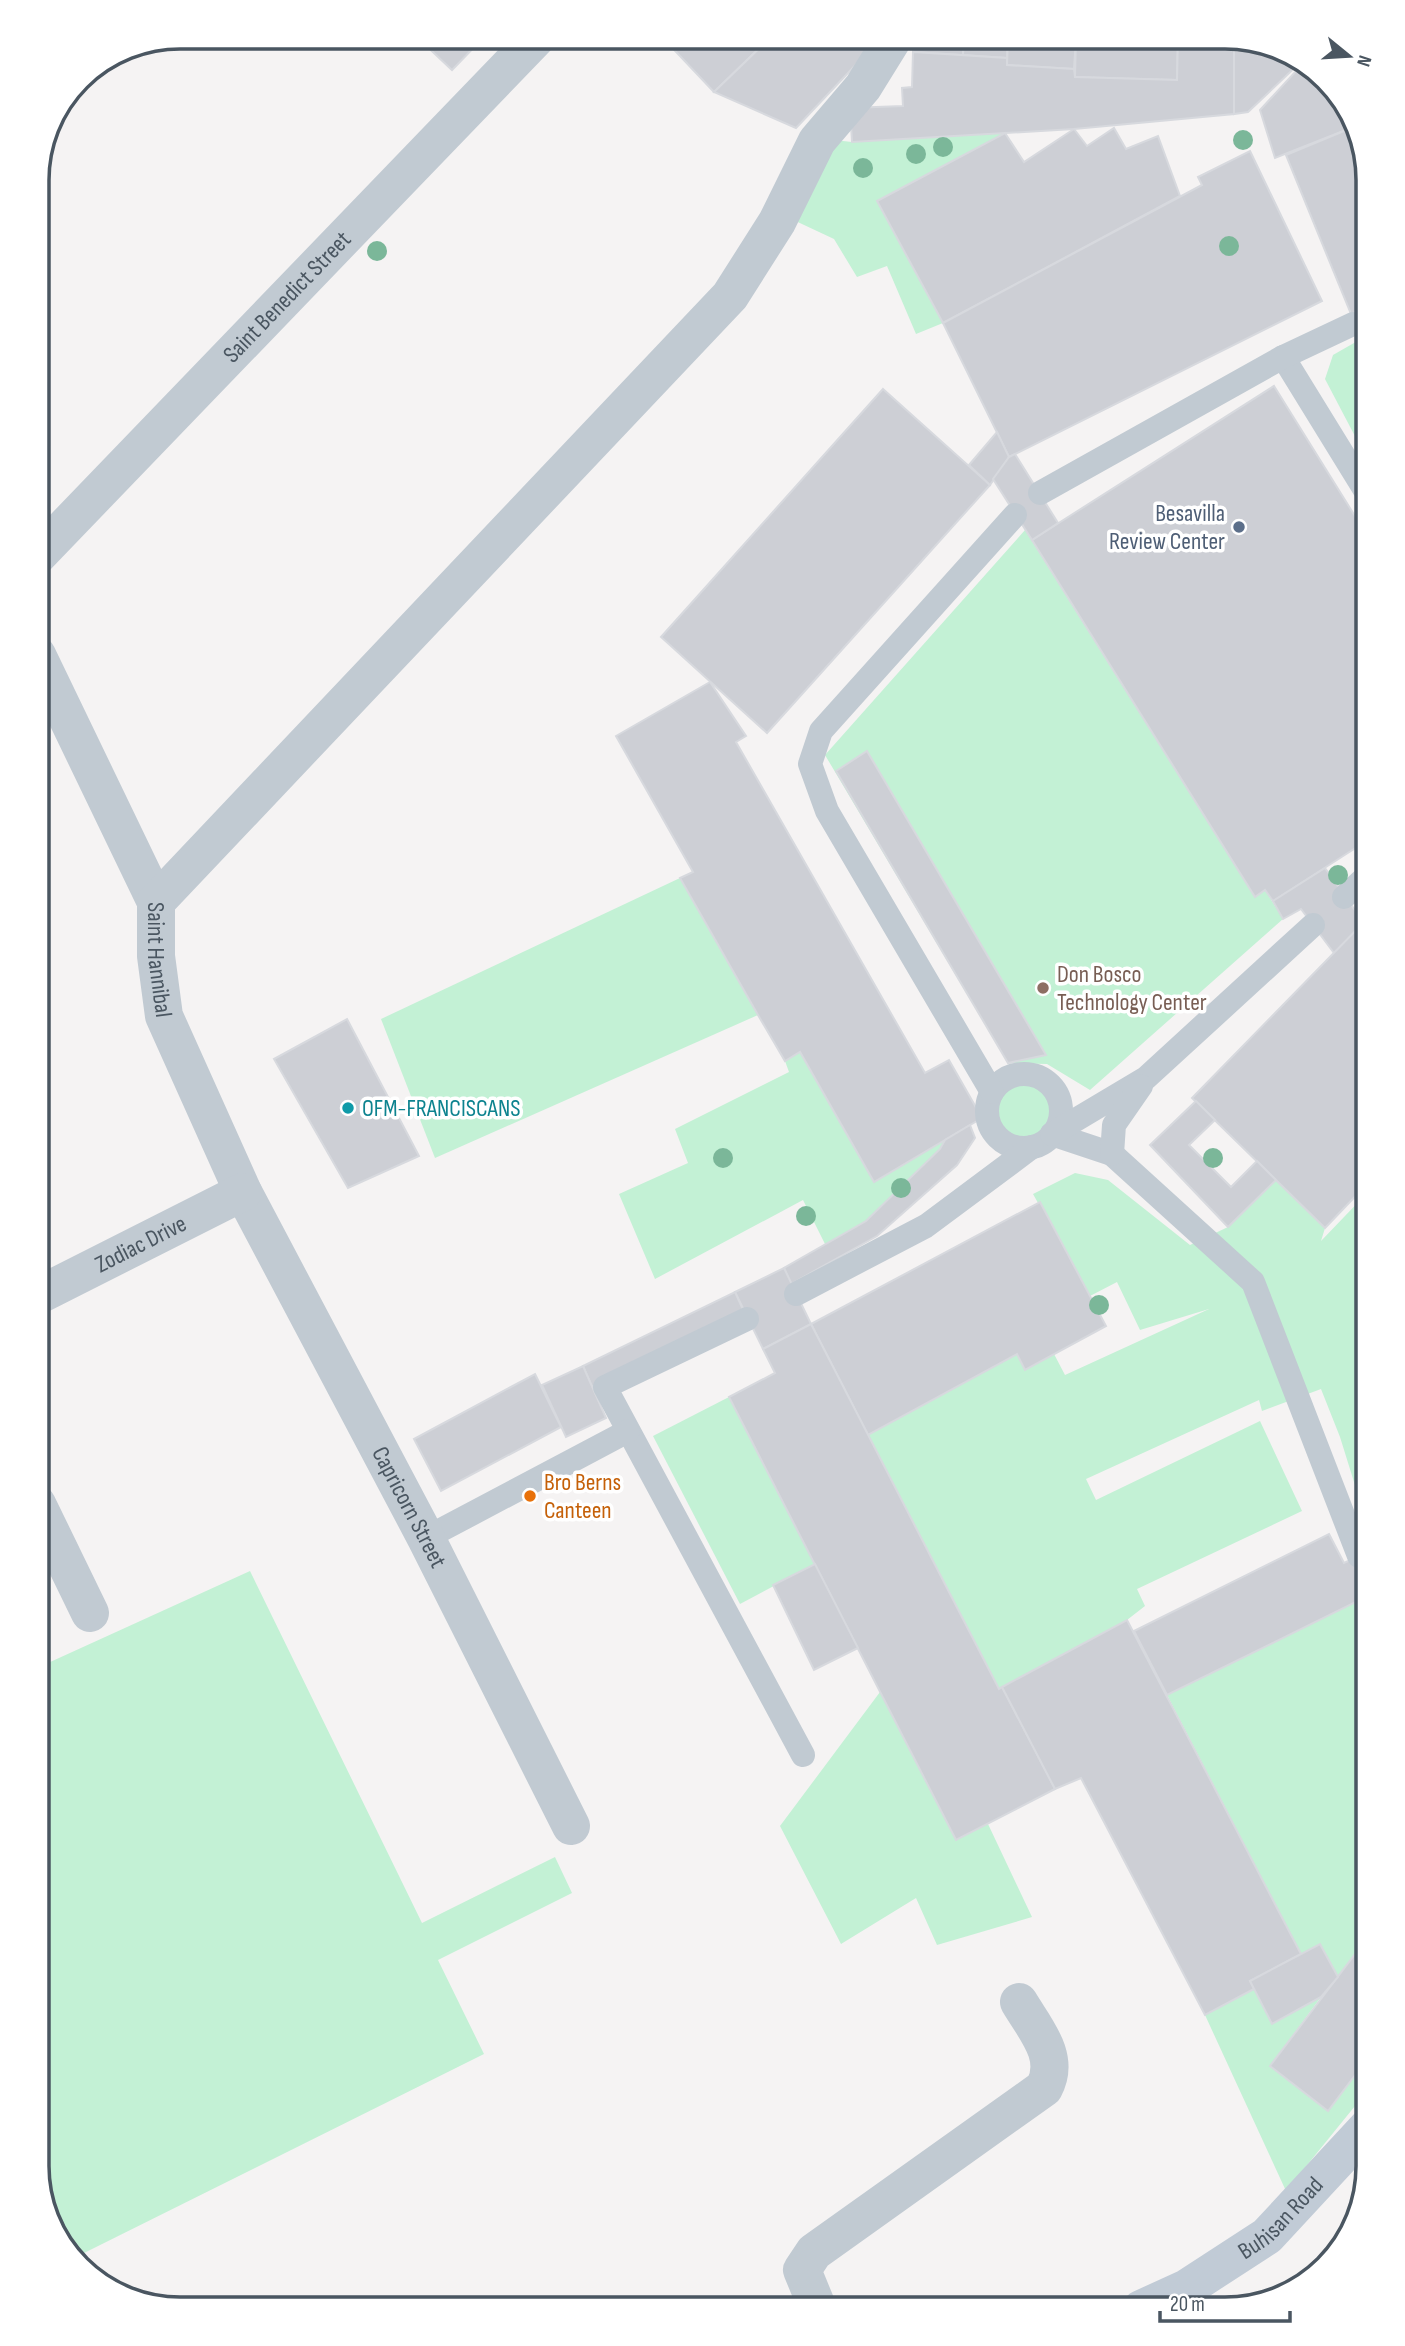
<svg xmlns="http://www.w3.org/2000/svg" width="1405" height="2346" font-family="'Sofia Sans Condensed',sans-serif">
<rect width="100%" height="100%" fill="#f5f3f3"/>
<!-- green -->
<g fill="#c3f1d5">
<polygon points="1005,133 877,201 943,323 916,334 887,266 857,277 834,239 787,217 825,139 852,142"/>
<polygon points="1361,339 1368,357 1368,461 1325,379 1333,355"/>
<polygon points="1025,530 1254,896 1265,890 1283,919 1090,1090 1047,1064 1008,1063 825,755"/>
<polygon points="680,878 758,1015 435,1158 381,1019"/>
<polygon points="800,1052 874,1181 945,1140 940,1149 866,1221 825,1244 803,1200 655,1279 619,1194 688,1163 675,1129 789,1072 785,1061"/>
<circle cx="1024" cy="1111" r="37"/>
<polygon points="1075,1173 1108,1180 1190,1245 1228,1227 1276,1180 1325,1228 1321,1241 1368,1192 1368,1527 1340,1437 1321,1389 1262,1411 1259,1400 1086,1479 1096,1500 1260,1421 1302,1511 1137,1589 1145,1606 1127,1620 999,1689 868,1435 1017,1354 1025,1370 1054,1354 1065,1375 1209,1309 1140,1330 1117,1282 1090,1296 1033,1194"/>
<polygon points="729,1397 815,1564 740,1604 653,1436"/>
<polygon points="250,1571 422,1923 555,1857 572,1893 438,1960 484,2054 76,2257 51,2229 37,2166 37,1668"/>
<polygon points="1365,1597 1368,1602 1368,1937 1338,1977 1320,1944 1301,1954 1167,1695"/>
<polygon points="880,1692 956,1840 988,1824 1032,1917 937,1945 916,1898 841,1944 780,1826"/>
<polygon points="1254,1989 1272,2024 1321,1997 1270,2066 1328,2111 1368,2058 1368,2090 1286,2191 1205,2015"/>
</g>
<!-- building -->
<g fill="#cdcfd5" stroke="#d7d9de" stroke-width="2">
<polygon points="417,37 484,37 452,70"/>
<polygon points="662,37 771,37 714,92"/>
<polygon points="771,37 882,37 796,128 714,92"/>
<polygon points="914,37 964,37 963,55 913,52"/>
<polygon points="964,37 1008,37 1007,58 963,55"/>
<polygon points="1008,37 1076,37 1074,69 1007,65"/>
<polygon points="1076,37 1178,37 1177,80 1075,77"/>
<polygon points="1178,37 1243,40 1242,48 1234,47 1234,114 1074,129 852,142 850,108 903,106 902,88 912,87 913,52 1007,58 1007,65 1074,69 1075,77 1177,80"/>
<polygon points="1243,40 1303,60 1248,112 1234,114 1234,47 1242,48"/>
<polygon points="1309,66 1354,117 1356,126 1275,158 1260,110 1296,71"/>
<polygon points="1356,126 1368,180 1368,307 1351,314 1286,155"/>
<polygon points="1114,128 1126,149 1158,136 1180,196 943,323 877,201 1005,133 1024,162 1074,129 1087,146"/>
<polygon points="1250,151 1322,301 1009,457 943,323 1202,185 1198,177"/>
<polygon points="1368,307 1368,336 1361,339 1351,314"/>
<polygon points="1368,336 1368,357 1361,339"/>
<polygon points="1274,386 1368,537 1368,840 1273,901 1265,890 1255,897 1032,540"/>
<polygon points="883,389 990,485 767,733 661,637"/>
<polygon points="997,432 1009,457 990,485 969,465"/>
<polygon points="1015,454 1058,523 1032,540 993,479 1009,457"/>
<polygon points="710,682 746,736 736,742 925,1073 949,1060 982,1118 874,1182 800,1052 785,1061 758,1015 680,878 693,872 616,736"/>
<polygon points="867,751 1046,1055 1008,1063 836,771"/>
<polygon points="1325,868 1364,923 1334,953 1301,909 1283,919 1273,901"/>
<polygon points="1368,918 1368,1183 1325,1228 1192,1098"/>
<polygon points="347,1019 419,1156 348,1188 274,1059"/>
<polygon points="1196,1101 1215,1120 1189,1145 1231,1187 1257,1161 1276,1180 1228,1227 1150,1145"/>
<polygon points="970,1125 975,1138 957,1165 877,1236 791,1284 784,1268 866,1221 940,1149 945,1140"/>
<polygon points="1040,1202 1106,1326 1025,1370 1017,1354 868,1435 811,1324"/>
<polygon points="784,1268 811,1324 763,1349 735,1292"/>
<polygon points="735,1292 745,1314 592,1387 583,1366"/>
<polygon points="811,1324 999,1689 1002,1687 1055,1789 956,1840 729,1397 775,1373 763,1349"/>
<polygon points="583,1366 606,1418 566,1437 542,1385"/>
<polygon points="535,1374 561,1427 441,1491 414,1439"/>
<polygon points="1329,1534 1344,1563 1368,1552 1368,1596 1167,1695 1134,1631"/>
<polygon points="815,1564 858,1648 814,1670 773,1585"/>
<polygon points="1127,1620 1301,1954 1250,1981 1254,1989 1205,2015 1081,1778 1055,1789 1002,1687"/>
<polygon points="1368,1937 1368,2058 1328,2111 1270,2066"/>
<polygon points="1320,1944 1338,1977 1321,1997 1272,2024 1250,1981"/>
</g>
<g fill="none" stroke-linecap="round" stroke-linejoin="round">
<!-- lane -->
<g stroke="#c1cad2" stroke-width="24">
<polyline points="1283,357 1368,495"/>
<polyline points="1040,493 1283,357 1353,324"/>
<polyline points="1344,897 1368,875"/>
<circle cx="1024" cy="1111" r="37"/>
<polyline points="992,1092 827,811 810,764 821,731 1015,515"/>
<polyline points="1052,1134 1112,1154 1253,1282 1359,1556"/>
<polyline points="1052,1134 1146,1078 1313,925"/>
<polyline points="1112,1154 1114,1125 1141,1086"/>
<polyline points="796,1294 926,1226 1032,1147"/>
<polyline points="747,1319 605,1387 803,1755"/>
<polyline points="426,1538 628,1431"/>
</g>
<!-- street -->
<g stroke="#c1cad2" stroke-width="38">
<path id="s1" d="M37,556L537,37"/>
<path id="s2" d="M37,655L156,902V956L164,1016L243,1192L426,1538L571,1826"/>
<polyline points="156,902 730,296 777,222 817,141 863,87 894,37"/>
<path id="s3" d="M37,1296L243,1192"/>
<polyline points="37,1504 90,1613"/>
<path d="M818,2309L802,2270L814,2252L1044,2088C1061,2057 1035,2029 1019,2002"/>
</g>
<!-- secondary -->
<path stroke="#c1cbd6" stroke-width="38" id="s4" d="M1141,2309L1187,2288L1267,2236L1368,2127"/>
</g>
<!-- trees -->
<g fill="#7bb799">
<circle cx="1243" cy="140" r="10"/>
<circle cx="943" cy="147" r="10"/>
<circle cx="916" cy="154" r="10"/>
<circle cx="863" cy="168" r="10"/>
<circle cx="1229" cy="246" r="10"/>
<circle cx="377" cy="251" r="10"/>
<circle cx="1338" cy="875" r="10"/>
<circle cx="723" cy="1158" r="10"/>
<circle cx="1213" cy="1158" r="10"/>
<circle cx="901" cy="1188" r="10"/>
<circle cx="806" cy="1216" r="10"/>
<circle cx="1099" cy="1305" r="10"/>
</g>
<!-- markers -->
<circle fill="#5c6f8a" stroke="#fff" stroke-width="2.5" cx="1239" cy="527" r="7"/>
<circle fill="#8d6e63" stroke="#fff" stroke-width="2.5" cx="1043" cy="988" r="7"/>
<circle fill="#0f9aa8" stroke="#fff" stroke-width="2.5" cx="348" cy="1108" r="7"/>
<circle fill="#e8710a" stroke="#fff" stroke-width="2.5" cx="530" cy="1496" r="7"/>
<g text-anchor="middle" stroke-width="7" stroke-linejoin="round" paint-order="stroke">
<!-- street labels -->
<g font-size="24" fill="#4a5661" stroke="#fff">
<text dy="8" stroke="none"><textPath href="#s1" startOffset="360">Saint Benedict Street</textPath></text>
<text dy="8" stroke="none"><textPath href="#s2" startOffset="332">Saint Hannibal</textPath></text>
<text dy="8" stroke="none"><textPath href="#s3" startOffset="116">Zodiac Drive</textPath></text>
<text dy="8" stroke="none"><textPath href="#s2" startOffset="938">Capricorn Street</textPath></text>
<text dy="8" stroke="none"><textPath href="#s4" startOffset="168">Buhisan Road</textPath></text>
</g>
<!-- service labels -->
<g font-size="24" fill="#4e5e75" stroke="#fff" text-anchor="end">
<text x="1225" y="521">Besavilla<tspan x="1225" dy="28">Review Center</tspan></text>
</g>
<!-- education labels -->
<g font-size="24" fill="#785e54" stroke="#fff" text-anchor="start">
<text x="1057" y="982">Don Bosco<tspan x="1057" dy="28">Technology Center</tspan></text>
</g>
<!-- culture labels -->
<g font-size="24" fill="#0d838f" stroke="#fff" text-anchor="start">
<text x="362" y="1116">OFM-FRANCISCANS</text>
</g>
<!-- food labels -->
<g font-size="24" fill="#c56008" stroke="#fff" text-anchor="start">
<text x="544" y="1490">Bro Berns<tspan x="544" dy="28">Canteen</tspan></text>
</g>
</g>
<!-- crop -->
<path d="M0 0H1405V2346H0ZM180 49H1225A131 131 0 0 1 1356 180V2166A131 131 0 0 1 1225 2297H180A131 131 0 0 1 49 2166V180A131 131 0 0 1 180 49Z" fill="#fff" fill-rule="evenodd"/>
<path fill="none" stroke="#4a5661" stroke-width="3.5" d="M180 49H1225A131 131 0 0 1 1356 180V2166A131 131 0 0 1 1225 2297H180A131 131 0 0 1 49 2166V180A131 131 0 0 1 180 49Z"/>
<!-- north arrow -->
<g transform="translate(1349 56) rotate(108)" stroke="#ffffff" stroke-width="5" paint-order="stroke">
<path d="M0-5L12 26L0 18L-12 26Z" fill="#4a5661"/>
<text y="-10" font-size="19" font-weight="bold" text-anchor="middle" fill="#4a5661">N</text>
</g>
<!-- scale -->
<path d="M1160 2311v10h130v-10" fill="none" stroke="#4a5661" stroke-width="3.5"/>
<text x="1170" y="2311" font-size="21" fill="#4a5661" stroke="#ffffff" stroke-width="5" paint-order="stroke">20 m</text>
</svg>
